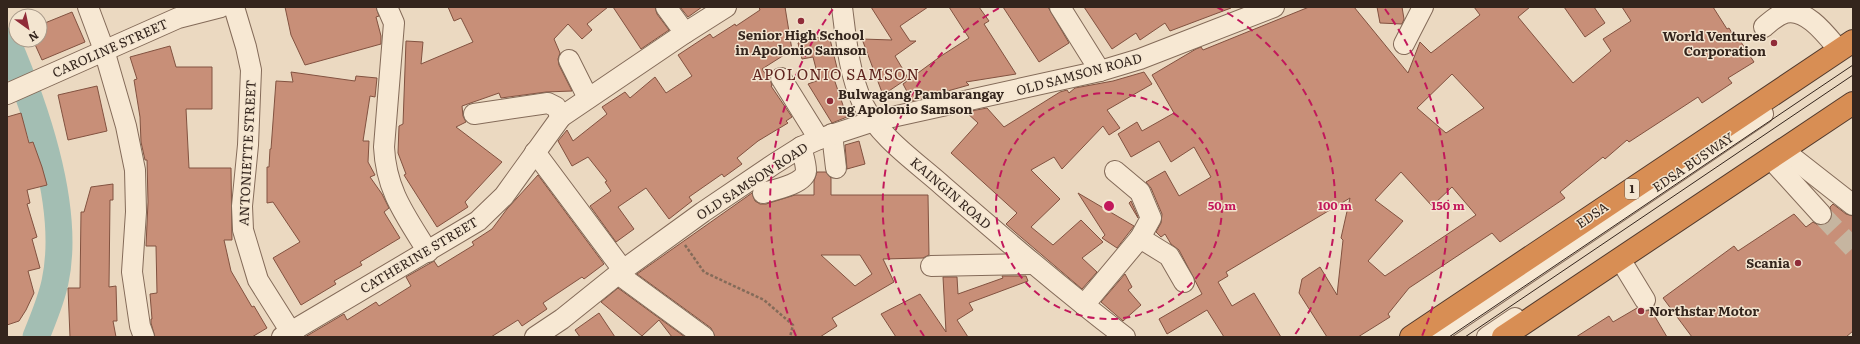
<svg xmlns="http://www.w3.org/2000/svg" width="1860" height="344" font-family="Literata,serif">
<rect width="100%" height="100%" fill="#ebd9c1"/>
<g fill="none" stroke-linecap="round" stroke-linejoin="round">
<!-- river -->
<path stroke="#a3beb3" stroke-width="27" d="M7,41C36,109 71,208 55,282C51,301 43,319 36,337"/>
</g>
<!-- building -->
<g fill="#c88f78" stroke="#825240" fill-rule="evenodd">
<polygon points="285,7 376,7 379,16 376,17 381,36 381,44 305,65 291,35"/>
<polygon points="448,7 608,7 587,24 592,30 582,39 568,24 554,39 560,53 558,59 559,65 572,91 546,92 501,98 499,93 462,106 463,116 466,122 456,127 502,162 465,202 468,207 437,227 404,175 406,174 398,153 399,126 403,124 406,41 423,42 421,64 473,42 461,18 454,21"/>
<polygon points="613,7 655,7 657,14 669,30 641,49"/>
<polygon points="680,7 702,7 688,17"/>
<polygon points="759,7 785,7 792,50 762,69 771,82 772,86 771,86 792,117 786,121 788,123 758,141 737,158 742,164 724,177 722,174 689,197 692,201 669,219 646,188 618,207 634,229 616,242 590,206 611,191 605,182 607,181 588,157 572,166 558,141 567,130 573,141 607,114 602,107 625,92 630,98 655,77 666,93 692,76 678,55 710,34 713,38 735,24 736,26 760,10"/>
<polygon points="871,7 928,7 900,26 910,41 916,41 895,56 908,78 883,95 862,39 892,40"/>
<polygon points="949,7 979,7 989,21 984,24 1016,74 966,82 969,85 912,101 903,84 941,56 969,38"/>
<polygon points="1003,7 1048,7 1069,43 1039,62"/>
<polygon points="1084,7 1230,7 1231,8 1170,31 1165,23 1140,40 1136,33 1112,49"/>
<path d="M1309,7H1354L1408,73L1420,42L1431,53L1480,15L1474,7H1530L1518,17L1573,83L1611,51L1603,39L1631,21L1622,7H1713L1727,29L1729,28L1737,41L1739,39L1754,62L1728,78L1732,83L1702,103L1698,97L1629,142L1627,140L1605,159L1603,157L1560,192L1565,198L1500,242L1492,233L1409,288L1388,314L1390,317L1358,337H1327L1299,293L1302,279L1320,267L1337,295L1343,240L1341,238L1350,198L1226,272L1228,276L1218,282L1232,306L1254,293L1281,337H1224L1207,310L1167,334L1159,319L1202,294L1179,250L1171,244L1165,234L1161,237L1156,232L1161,223L1162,214L1151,188L1146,182L1165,171L1179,196L1211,177L1194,147L1171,162L1159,141L1131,157L1118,134L1137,122L1142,131L1174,113L1152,75L1196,49L1201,47L1203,50ZM1452,74L1484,108L1446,133L1417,108ZM1401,172L1432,206L1452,187L1476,215L1385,276L1368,261L1403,221L1375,200Z"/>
<polygon points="1377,7 1402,7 1404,19 1402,24 1380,23"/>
<polygon points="1564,7 1594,7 1605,23 1585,37"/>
<polygon points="72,12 85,42 42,60 33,40 40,40 40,25"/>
<polygon points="829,35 838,72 832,73 847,117 832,123 808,84 819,80 813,57 802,59 798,43"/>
<polygon points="170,46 176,67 212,67 212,109 186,109 189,168 231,168 232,240 224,240 231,271 252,307 254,306 267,328 252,337 155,337 151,323 151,319 152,319 150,294 157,293 156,246 146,246 148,202 147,160 145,160 141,142 140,117 134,80 137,79 130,57"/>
<polygon points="291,72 355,81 356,76 377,78 375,97 370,96 363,141 369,141 368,162 375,175 370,177 382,194 389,208 384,212 400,238 360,262 362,265 334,281 336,284 301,305 273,258 300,242 273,202 267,203 267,167 269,167 270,149 271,149 276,81 293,82"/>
<polygon points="1144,72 1152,84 1107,110 1120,128 1109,135 1103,126 1062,169 1054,157 1031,170 1060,199 1031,227 1053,245 1081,220 1103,242 1082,258 1097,272 1082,289 1015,232 1006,224 1017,213 951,153 978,123 966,112 987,108 1004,127 1060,92 1067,90 1069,93 1075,88 1113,81"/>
<polygon points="97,86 107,131 68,140 58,95"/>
<polygon points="21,113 29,143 33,142 42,167 47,185 27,190 30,203 27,204 37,237 32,239 40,268 28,271 34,293 26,310 19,321 7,325 7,117"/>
<polygon points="859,141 865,164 847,169 845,145"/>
<path d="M817,172H826L831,178V195H928L929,255L923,258L883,259L894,282L832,318L837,326L820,337H715L711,328L637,274L752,193L755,201L760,204H766L795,195H814V181ZM821,255H860L872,274L855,286Z"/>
<polygon points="538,175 604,264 584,279 582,277 543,303 547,309 522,326 518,320 491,337 305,337 344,314 347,320 376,302 379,306 411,286 406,277 434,261 438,267 474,245 472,242 492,229 507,209"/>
<polygon points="113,184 113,200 110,200 109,287 116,286 117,321 113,321 116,337 70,337 68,288 80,288 81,212 84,212 91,187"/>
<polygon points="1078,193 1134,226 1117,248 1102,238 1105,235"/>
<polygon points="1131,201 1138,217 1138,218 1129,203"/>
<polygon points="1833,204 1846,214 1853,216 1853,331 1846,337 1692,337 1663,298 1734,246 1738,251 1794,214 1806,227 1813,222 1818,225 1823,225 1828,223 1832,217 1830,207"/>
<polygon points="1125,274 1132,287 1128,290 1141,305 1123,321 1101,302"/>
<polygon points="1002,276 1026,276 1028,281 969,303 973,310 957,320 968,337 896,337 881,314 920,294 946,332 943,277 957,277 958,294 1003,278"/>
<polygon points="618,288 685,337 672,337 659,320 642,336 601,302"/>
<polygon points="1637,308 1645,311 1651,310 1667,337 1576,337 1609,316 1613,322"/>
<polygon points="599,313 615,337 580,337 575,330"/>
</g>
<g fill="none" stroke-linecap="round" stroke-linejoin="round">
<!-- minor-tunnel -->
<polyline stroke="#c6b5a0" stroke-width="20" stroke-dasharray="20 10" stroke-linecap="butt" points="1821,214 1853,248"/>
<defs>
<g id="minor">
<polyline points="88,7 104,50 126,126 135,170 136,212 132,272 140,326 144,337"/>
<polyline points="234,7 246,47 251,70 248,145 242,206 243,230 258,280 294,337"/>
<path d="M387,7L394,23L384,147C386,191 406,216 428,252"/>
<polyline points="666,7 685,33"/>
<path d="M842,7C846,39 849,74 863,104C880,138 915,161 943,186C1003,238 1062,289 1125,337"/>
<polyline points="1060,7 1100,71"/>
<path d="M1764,27C1770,22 1777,15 1785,13C1806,7 1827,36 1839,50"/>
<polyline points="1404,44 1423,7"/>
<polyline points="569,60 588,98"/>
<polyline points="781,78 819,139"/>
<polyline points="7,94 178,18 221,7"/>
<polyline points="474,114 548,103 556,107 561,117"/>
<polyline points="832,134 836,168"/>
<polyline points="1784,151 1853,205"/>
<polyline points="535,152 623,270"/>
<polyline points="1771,159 1821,214"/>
<path d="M763,193C774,190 805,184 806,171C806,163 803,155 801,147"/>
<polyline points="1140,238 1169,256 1184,282"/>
<polyline points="1620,259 1645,300"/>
<polyline points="931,266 1032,264"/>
<polyline points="618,274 704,337"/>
<polyline points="1084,305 1140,238 1151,218 1140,192 1115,171"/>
<polyline points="282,337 478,221 504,196 561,117 685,33 726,7"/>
<polyline points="535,337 562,319 623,270 703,212 774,164 801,147 819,139 874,121 1100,71 1140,59 1274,7"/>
<polyline points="1433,337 1763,114"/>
<polyline points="1487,337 1515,318"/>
</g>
<g id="highway">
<polyline points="1411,337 1853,41"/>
<polyline points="1503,337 1853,103"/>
</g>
</defs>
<!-- minor casing -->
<use href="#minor" stroke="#846b59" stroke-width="22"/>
<!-- highway casing -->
<use href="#highway" stroke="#523a2d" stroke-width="24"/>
<!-- path -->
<polyline stroke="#846b59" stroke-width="2.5" stroke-dasharray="3 2" stroke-linecap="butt" points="685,245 704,272 764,300 793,325 790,337"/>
<!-- minor -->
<use href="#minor" stroke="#f7e8d3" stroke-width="20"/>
<!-- highway -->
<use href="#highway" stroke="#d88e54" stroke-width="22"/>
<!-- tram -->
<g stroke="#34251d" stroke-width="1">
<polyline points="1449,337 1853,65"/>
<polyline points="1465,337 1853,75"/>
</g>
</g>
<!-- distance rings -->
<g fill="none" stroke="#c2185b" stroke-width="2" stroke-dasharray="7 5">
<circle cx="1109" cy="206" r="113"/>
<path d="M924 336A226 226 0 0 1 1001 7M1217 7A226 226 0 0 1 1294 336"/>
<path d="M796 336A339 339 0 0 1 833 9M1385 9A339 339 0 0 1 1422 336"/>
</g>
<!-- markers -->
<g fill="#902c39" stroke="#f3e5d0" stroke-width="1.5">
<circle cx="801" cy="21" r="4"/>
<circle cx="1774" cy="43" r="4"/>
<circle cx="830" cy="101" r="4"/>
<circle cx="1798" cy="263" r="4"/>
<circle cx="1641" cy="311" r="4"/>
</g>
<g text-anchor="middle" stroke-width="3" stroke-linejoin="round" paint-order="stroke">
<!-- shield labels -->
<rect fill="#f3e5d0" stroke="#6d5f53" stroke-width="1" x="1625" y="179" width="14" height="20" rx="3"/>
<g font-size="12" font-weight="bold" fill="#34251d">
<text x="1632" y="193">1</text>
</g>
<!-- poi labels -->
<g font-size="13" font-weight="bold" fill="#34251d" stroke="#f3e5d0" text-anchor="end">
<text x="801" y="40" text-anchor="middle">Senior High School<tspan x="801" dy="15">in Apolonio Samson</tspan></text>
<text x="1766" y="41">World Ventures<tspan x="1766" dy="15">Corporation</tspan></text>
<text x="838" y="99" text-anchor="start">Bulwagang Pambarangay<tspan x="838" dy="15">ng Apolonio Samson</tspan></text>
<text x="1790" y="268">Scania</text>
<text x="1649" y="316" text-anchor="start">Northstar Motor</text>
</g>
<!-- street labels -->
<g font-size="13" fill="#34251d" stroke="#f3e5d0">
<text transform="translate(110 48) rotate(-24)" y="5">CAROLINE STREET</text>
<text transform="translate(1079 74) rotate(-15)" y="5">OLD SAMSON ROAD</text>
<text transform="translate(247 153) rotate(-87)" y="5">ANTONIETTE STREET</text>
<text transform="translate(1693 162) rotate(-34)" y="5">EDSA BUSWAY</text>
<text transform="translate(752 181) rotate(-33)" y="5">OLD SAMSON ROAD</text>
<text transform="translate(951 193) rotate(41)" y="5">KAINGIN ROAD</text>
<text transform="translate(1592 215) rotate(-34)" y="5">EDSA</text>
<text transform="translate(419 255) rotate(-31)" y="5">CATHERINE STREET</text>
</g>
<!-- quarter labels -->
<g font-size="15" letter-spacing="1" fill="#5f241e" stroke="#f3e5d0">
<text x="836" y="80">APOLONIO SAMSON</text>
</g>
</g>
<circle cx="1109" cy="206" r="6" fill="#c2185b" stroke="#f3e5d0" stroke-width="2"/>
<g font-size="12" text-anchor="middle" font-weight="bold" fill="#c2185b" stroke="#f3e5d0" stroke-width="3" stroke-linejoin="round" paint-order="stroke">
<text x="1222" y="210">50 m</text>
<text x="1335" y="210">100 m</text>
<text x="1448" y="210">150 m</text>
</g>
<!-- border -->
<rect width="1860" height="344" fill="none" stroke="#34251d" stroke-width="16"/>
<!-- north arrow -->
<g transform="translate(28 28) rotate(147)"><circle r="19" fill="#f3e5d0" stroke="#a79888"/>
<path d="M0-3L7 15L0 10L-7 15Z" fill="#902c39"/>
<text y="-6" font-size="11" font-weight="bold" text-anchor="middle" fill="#34251d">N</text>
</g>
</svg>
